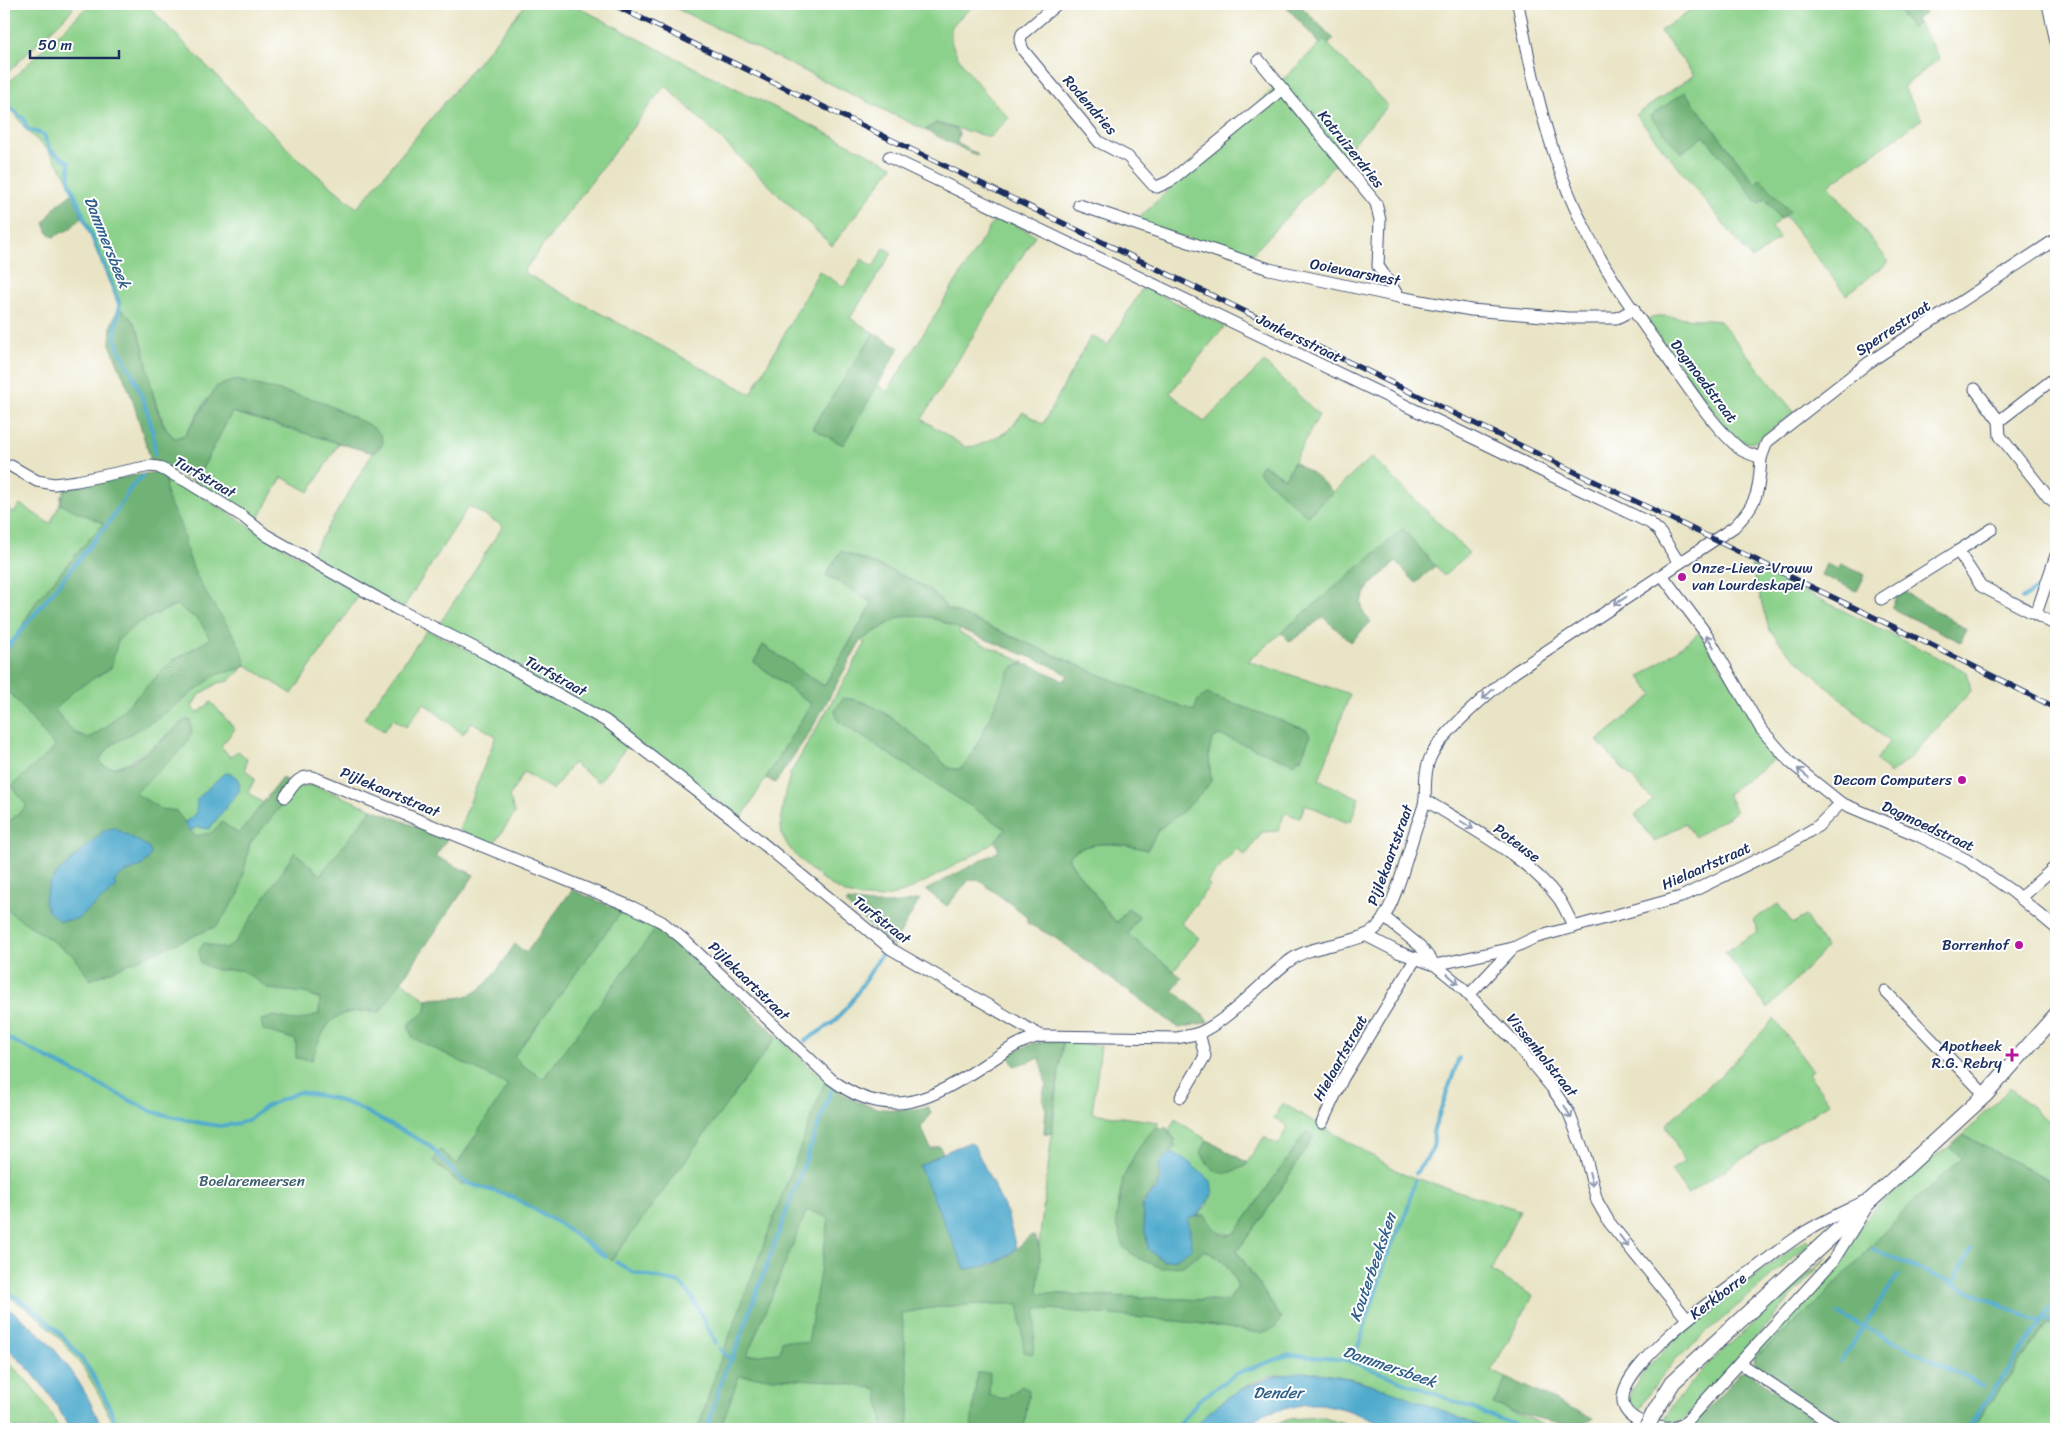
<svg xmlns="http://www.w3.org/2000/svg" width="2060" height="1433" font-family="Sriracha,sans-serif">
<rect width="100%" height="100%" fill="#fff"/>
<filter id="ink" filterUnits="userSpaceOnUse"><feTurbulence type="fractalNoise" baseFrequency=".02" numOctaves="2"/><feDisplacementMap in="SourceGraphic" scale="10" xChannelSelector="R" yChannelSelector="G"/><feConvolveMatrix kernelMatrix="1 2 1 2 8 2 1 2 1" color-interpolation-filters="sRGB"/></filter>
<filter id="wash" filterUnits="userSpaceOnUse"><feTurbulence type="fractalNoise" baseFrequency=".0096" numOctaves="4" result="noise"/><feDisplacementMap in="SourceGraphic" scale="20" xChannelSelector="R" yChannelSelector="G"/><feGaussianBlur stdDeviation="1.12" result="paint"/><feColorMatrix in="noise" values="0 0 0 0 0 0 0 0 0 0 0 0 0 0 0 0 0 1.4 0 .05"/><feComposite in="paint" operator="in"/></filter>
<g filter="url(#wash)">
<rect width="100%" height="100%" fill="#e9e4c5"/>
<!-- green -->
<g fill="#8cd18b" stroke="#548074" fill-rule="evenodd">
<polygon points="4,4 69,4 73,9 4,76"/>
<path d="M90,4H146L297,158L357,208L526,4H572L697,69L893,166L832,246L665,85L523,272L751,394L819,271L844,287L862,259L873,267L884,248L892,253L850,318L874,333L813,428L843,444L877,384L887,392L997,216L1035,235L922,419L965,447L977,446L1009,431L1023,412L1043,424L1091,336L1108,345L1143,287L1225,326L1170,393L1204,422L1264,362L1319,415L1285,478L1263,464L1307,516L1372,457L1469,553L1444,576L1403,529L1248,661L1350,694L1319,780L1359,798L1351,821L1346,822L1305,804L1300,818L1285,813L1278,831L1262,832L1245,856L1237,848L1207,882L1210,885L1181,923L1199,938L1174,971L1127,934L1139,916L1128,908L1118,923C1106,913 1100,901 1091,889C1082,878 1074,870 1068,857C1087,838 1122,843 1147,850L1159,829L1210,770L1209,753L1212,739L1219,735L1240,742L1194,711L1124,685L946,608C933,582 869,563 841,551L826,575L873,602L824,686L763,645L754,662L811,704L741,819L663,758L438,626L503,526L469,506L403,608L310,556L373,453L383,444L207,399L185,435L175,438C157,427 143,355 138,332L133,322L119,307L65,174L48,150L26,130L4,98V87Z"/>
<path d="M667,4H976C970,10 958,18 953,25C938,48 994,101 1009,118L990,137L936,123L925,130Z"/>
<polygon points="1699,4 1894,4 1911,27 1918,23 1940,58 1903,87 1922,119 1829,185 1889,262 1846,295 1785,216 1789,212 1761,179 1755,183 1685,92 1704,136 1758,203 1766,199 1780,219 1771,228 1780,238 1752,259 1636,115 1694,75 1660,31"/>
<polygon points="1324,40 1388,106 1248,259 1136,221"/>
<polygon points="1663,316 1720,321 1794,412 1756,441 1750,443 1739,440 1728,431 1646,319"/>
<polygon points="232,412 339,443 309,492 282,477 257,522 195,482"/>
<path d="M157,472L180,483L360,594L292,694L246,665L229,681L218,683L198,696L192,707L198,713L211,702L235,729L221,746L230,757L238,751L247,759L245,769L255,779L248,792L263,803L282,778L298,787L308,785L323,789L447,839L435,856L474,875L401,981L472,1033L572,890L657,927L683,947L825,1081L852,1100L879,1109L911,1110L931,1149L939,1146L943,1153L919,1166L965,1269L1040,1260L1039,1244L1063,1040L1101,1046L1092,1113L1159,1122C1157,1128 1137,1150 1132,1160C1121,1178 1119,1200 1116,1221L1195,1256L1204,1250C1225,1261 1230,1266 1238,1287L1228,1301L1038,1293L1196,1323L1261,1333L1281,1318L1237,1251L1264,1215L1314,1136L1306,1132L1236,1232L1231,1235L1215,1232L1205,1215L1197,1216L1208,1204C1199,1173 1202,1166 1170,1153L1175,1148L1174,1139L1169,1131L1175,1119L1207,1140L1201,1152L1207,1163L1245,1166L1264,1137L1278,1145L1288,1126L1274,1118L1282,1103L1405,1175L1520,1210L1491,1271L1533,1296L1491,1371L1507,1378L1493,1404L1553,1429H1488L1359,1380C1334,1374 1303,1373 1277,1375C1250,1378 1210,1408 1194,1429H115C92,1372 58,1325 4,1294V506L14,513L20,504L50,524L60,504L61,495ZM185,720L135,793L109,769C139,762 161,740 185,720ZM223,774L214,822L209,829L184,823L196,814L197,808Z"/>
<polygon points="1751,565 1967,672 1971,691 1910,758 1890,774 1876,760 1889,742 1785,649 1769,629"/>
<path d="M906,615L930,617L960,628L959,633L1025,663L1015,665C1007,682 973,761 961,768C957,770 954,769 949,768C921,743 889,707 851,699L838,721L1006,829C992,847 975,854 955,865C933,877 911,892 886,897C872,900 854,898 841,891C823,882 788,854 782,834C778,816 786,792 790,774L865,644L861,640L896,619Z"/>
<path d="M427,630C496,664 566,699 629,744L599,782L573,763L553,790L524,772L509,797L515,813L493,845L459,830L496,736L472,722L463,734L424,703L406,727L393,719L384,731L364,718Z"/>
<polygon points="1699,633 1779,756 1727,794 1736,812 1695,837 1685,823 1655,842 1635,815 1653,800 1597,741 1653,695 1640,677"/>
<polygon points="1778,904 1793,924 1805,916 1826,948 1768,1009 1725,952 1758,931 1753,920"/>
<polygon points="1774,1019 1812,1070 1808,1073 1830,1103 1687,1194 1671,1170 1684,1162 1666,1124 1720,1076"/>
<polygon points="2010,1088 2056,1128 2056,1184 1963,1135"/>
<polygon points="1949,1147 1963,1158 1909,1206 1825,1295 1754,1359 1755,1353 1875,1208 1922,1166"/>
<path d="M1806,1239L1810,1243L1677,1358L1652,1389L1635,1417L1627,1403C1638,1353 1763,1271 1806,1239Z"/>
<polygon points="1828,1256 1681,1422 1662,1426 1674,1403 1708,1364"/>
<polygon points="2048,1323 2056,1328 2056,1429 1971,1429"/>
<path d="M4,1359C27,1378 46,1402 59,1429H4Z"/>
<polygon points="1320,1417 1363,1429 1265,1429 1290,1419"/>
</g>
<!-- forest -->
<g fill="#71b377" stroke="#46716a" fill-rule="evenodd">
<polygon points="1284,4 1299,4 1334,39 1329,44 1324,40 1320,44"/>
<polygon points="1894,4 1919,4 1925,14 1916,19 1918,23 1911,28"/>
<polygon points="1685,92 1755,183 1761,179 1790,212 1780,219 1766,199 1758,203 1704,136 1681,153 1650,116"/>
<polygon points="936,123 956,129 959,133 957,143 978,155 977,156 925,130"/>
<polygon points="73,193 82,217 70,229 53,237 48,233 44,223 56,206"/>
<path d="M119,307C123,312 129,316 133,321C151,347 148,421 175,438L185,435L217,386L237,380L320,401L371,426L381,435L383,444L373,453L232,412L195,482L151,461L132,398L110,344L111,325Z"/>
<polygon points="874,333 899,348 843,445 812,428"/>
<polygon points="1294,462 1316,476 1333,492 1307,516 1258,472 1262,464 1285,478"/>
<path d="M157,472L167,478C162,495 173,509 180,524C184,535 185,546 189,557C194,571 201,586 209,598C223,621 240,638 246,665C235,673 224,670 213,677L160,717L110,746L100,759L102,765C127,778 167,735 185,720H190L192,733L184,747L135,793L161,809L176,811L195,836L211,833L222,822L239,834L282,778L291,784L288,798L250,843L239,894L217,926L90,980L74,956L4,908V826L27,806L12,786L55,747L12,695L4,691V644L14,640L37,600L103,523L60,504L65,487ZM176,605L200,621L210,639L172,661L106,727L89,738L75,733L55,710L77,688L111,668L118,640L138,623Z"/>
<polygon points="1403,529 1435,566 1416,583 1396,562 1369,586 1361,602 1364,614 1371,622 1351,642 1323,617 1290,642 1281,633"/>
<path d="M841,551C870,564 931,580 946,608L1124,685L1194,711L1198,700L1207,694L1307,730L1310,736L1301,759L1298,758L1295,764L1219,735L1212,739L1209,753L1211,781L1203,792L1182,812L1159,829L1147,850C1122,843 1087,838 1068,857C1074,870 1082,878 1091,889C1100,901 1105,913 1117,923L1128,908L1139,916L1128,934L1182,978L1173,990L1203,1015L1208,1022L1179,1028L1054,937L1027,923L1028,917L977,879L969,880L947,906L926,890L999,851L995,841L1006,829L838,721L835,711L843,698C884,701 920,742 949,768C953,769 957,770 961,768C974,760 1002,689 1009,671C1025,655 1047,674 1064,681L1068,675L1050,665L930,617L906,615L896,619L861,640L810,732L775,783L766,778L811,704L754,662L763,645L824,686L873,603L826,575Z"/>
<polygon points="1826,564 1838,569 1841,564 1865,575 1857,591 1821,575"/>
<polygon points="1900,589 1966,629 1961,642 1891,608"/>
<path d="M372,809L447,839L435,856L474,875L380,1012C334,1008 326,1019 312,1060L296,1058V1040L263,1030L261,1020L275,1016L296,1021L319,1014L320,999L305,993L269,989L242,970H216L200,963L199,950L204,943L226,949L236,941L295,852L320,875Z"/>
<path d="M572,890L622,911L514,1056L522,1065L543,1079L657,927L683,947L777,1036L612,1260L556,1222L509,1194L483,1186L460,1184L433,1161L440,1150L457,1164L508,1085L413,1038L408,1025L426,1011L427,1000C440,996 454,1001 469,995C489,988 503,961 515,944L526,953Z"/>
<path d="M920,899L893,946L846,904L848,901C874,905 894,906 920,899Z"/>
<path d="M1063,1040L1051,1134L1044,1133L1046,1110L1042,1097L1046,1084L1040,1058L1014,1066L1009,1056C1025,1043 1043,1041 1063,1040Z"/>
<path d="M825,1081C863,1109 881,1114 928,1107L931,1114L921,1127L931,1149L939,1146L943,1153L919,1166L936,1201L992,1266L1009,1256L1030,1236H1035C1044,1254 1038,1274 1038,1293L1228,1301L1238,1287C1230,1266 1225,1261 1205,1250L1183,1266L1161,1268L1138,1258L1124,1248L1116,1221L1123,1178L1136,1152L1150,1133L1157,1127L1167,1128L1174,1139L1175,1148L1159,1164C1161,1182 1156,1190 1142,1203L1148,1248L1163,1261L1176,1259L1188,1218L1205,1215C1213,1226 1220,1243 1236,1232L1306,1132L1314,1136L1264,1215L1237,1251L1281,1318L1275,1328L1261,1333L1196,1323L1037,1308L1033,1354L1024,1352L1019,1304C982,1304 937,1304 902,1314L910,1401L908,1429H884L877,1389L832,1381L739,1376L720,1429H698L716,1372ZM807,1210L829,1218L808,1343L782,1340L780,1353L747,1356Z"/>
<polygon points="1963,1135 2056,1184 2056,1328 2048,1323 1971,1429 1845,1429 1756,1367 1754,1359 1825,1295 1909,1206 1962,1158 1949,1147"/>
<path d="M1207,1140L1248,1163C1244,1168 1240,1168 1234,1171C1218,1178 1207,1166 1201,1152Z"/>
<polygon points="1746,1370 1820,1423 1821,1429 1690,1429 1739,1373"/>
<polygon points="977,1373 990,1373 989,1395 1004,1399 1022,1386 1029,1390 1024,1429 971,1429"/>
<path d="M1507,1378L1593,1418C1580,1433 1514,1413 1493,1404Z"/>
</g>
<!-- water -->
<g fill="#4faacd" stroke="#356c96">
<path d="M228,773C238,776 241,782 239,791L209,829L198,827L190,831L184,823L196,814L197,799L223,774Z"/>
<path d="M115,828L147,846L151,853C142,874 127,866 114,882L117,887L77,919L60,921L48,911L44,902L49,884L60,871L105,830Z"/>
<path d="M970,1142L974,1145L1007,1213L1016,1248C1001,1264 985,1267 965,1269L919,1166L943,1153Z"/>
<path d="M1170,1153L1182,1157L1211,1181L1213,1194L1197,1216L1188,1219L1192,1248L1176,1259L1163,1261L1148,1249C1146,1229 1134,1200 1156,1190L1161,1177L1159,1164Z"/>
<path d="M4,1306C48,1334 84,1380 102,1429H69C54,1395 31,1370 4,1345Z"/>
<path d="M1300,1372C1365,1373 1428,1407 1488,1429H1396L1347,1410L1322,1404H1306L1266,1413L1239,1429H1194C1219,1396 1259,1377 1300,1372Z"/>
</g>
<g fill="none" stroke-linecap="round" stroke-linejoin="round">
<!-- stream -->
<g stroke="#4faacd" stroke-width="4">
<path d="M4,95L11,109L24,119L27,129L44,135L50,150L69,162L70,183L119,302C121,316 111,329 117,344C122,358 131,369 136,382C146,405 154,429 155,454"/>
<polyline points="2022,599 2037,589"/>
<polyline points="4,652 110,521 132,486 143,476"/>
<polyline points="4,1036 153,1112 200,1123 220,1126 240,1123 250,1119 265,1107 299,1092 332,1098 355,1106 429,1145 464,1182 513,1197 560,1224 606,1257"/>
<polyline points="805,1041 834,1022 852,1001 883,952"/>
<path d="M1416,1173C1426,1157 1437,1152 1433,1132L1459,1058"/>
<polyline points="1873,1249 2041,1322"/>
<polyline points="616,1262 632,1272 680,1283 692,1297 716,1343"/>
<polyline points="1953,1284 1971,1249"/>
<path d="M4,1290C58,1321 98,1370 118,1429"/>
<polyline points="1838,1314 1983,1386"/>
<polyline points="2044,1318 2056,1299"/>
<polyline points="720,1349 730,1359"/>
<polyline points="1353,1362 1390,1248 1405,1217 1415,1180"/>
<polyline points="1840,1362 1898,1275"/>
<polyline points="707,1429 725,1370 733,1357 831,1091"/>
<polyline points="1176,1429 1198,1401 1235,1374 1289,1355 1347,1360 1526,1429"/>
<polyline points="1967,1429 2044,1318 2056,1324"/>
</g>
</g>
</g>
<g filter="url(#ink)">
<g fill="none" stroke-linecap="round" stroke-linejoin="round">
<defs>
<g id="street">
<polyline points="1057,4 1022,34 1020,41 1023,50 1099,142 1128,157 1153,185 1157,187 1170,181 1283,89"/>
<polyline points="2048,4 2056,42"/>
<polyline points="1259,60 1376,203 1380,220 1378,266 1399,297"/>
<polyline points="889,157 1650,523 1659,531 1679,563"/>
<polyline points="1079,205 1269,269 1399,297 1471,310 1568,318 1617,318 1634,309"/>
<polyline points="2056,377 1999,421 2000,436 2049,498 2056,503"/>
<polyline points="1975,389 1999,421"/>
<polyline points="1761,458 1767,442 1868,363 2056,239"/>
<polyline points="11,466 37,481 54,484 77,481 150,466 158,467 186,481 242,516 266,535 395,608 487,654 606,721 732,818 891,949 1041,1036"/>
<polyline points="1992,529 1958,551 1981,586 2056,625"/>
<polyline points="1662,575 1707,635 1761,729 1791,763 1841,803 1917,835 1967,860 2013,892 2056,928"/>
<polyline points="1881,599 1958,551"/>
<polyline points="2036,614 2056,555"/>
<path d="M285,797C293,786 298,775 313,777L632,907L662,922L683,939L831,1079C890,1124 933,1099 987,1063C1005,1052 1020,1040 1041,1036L1177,1038C1185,1036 1193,1035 1199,1033C1228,1021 1262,982 1288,962C1311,942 1362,946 1378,926C1396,904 1407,855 1416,828C1419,819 1424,808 1425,799C1426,785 1424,772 1430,758C1441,733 1492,690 1515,672L1734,527C1758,503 1759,491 1761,458C1754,455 1745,453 1740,449C1714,427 1695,397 1675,369C1643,324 1609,279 1585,229C1549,158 1533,81 1518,4"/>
<path d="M1425,800C1468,826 1529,858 1559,899C1565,908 1569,918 1574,927"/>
<polyline points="2020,898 2056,866"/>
<polyline points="1384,917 1420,946 1435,965 1456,982 1513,1040 1552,1088 1569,1113 1586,1158 1597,1201 1609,1222 1687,1319"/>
<polyline points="1365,935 1398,952 1435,965 1513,948"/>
<polyline points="1885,991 1985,1095"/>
<polyline points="1469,995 1513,948 1534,938 1681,897 1787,845 1818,826 1841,803"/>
<polyline points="1181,1097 1205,1056 1199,1033"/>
<polyline points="1322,1123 1343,1078 1416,958"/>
<path d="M1873,1197L1833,1261L1684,1424C1671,1431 1661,1428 1648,1424C1596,1408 1637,1367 1660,1344C1686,1318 1717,1297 1746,1275C1766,1261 1784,1245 1805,1232C1826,1219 1850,1209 1873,1197Z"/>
<polyline points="1740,1363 1839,1429"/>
</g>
<polyline id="secondary" points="1654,1413 1673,1382 1985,1095 2056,1015"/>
</defs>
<!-- street casing -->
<use href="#street" stroke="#3a4a6d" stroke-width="13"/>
<!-- secondary casing -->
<use href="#secondary" stroke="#3a4a6d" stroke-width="17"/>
<!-- street -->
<use href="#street" stroke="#fff" stroke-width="11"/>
<!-- secondary -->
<use href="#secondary" stroke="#fff" stroke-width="15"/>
<defs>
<polyline id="rail" points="612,4 1929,644 2056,708"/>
</defs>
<!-- rail casing -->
<use href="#rail" stroke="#1b2f5e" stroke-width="5.5"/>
<!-- rail -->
<use href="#rail" stroke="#fff" stroke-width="4" stroke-dasharray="11" stroke-linecap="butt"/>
<defs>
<polyline id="secondary-bridge" points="1646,1429 1654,1413"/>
</defs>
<!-- secondary-bridge casing -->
<use href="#secondary-bridge" stroke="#3a4a6d" stroke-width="17" stroke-linecap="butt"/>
<!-- secondary-bridge -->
<use href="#secondary-bridge" stroke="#fff" stroke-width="15"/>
</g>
<!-- one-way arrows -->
<defs><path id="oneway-shaft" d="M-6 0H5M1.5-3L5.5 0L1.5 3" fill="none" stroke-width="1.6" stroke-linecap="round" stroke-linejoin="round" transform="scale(1.25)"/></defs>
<g stroke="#8d97ae">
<use href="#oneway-shaft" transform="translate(1620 601) rotate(147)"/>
<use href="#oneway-shaft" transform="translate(1710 641) rotate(-122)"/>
<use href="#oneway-shaft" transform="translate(1488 694) rotate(137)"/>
<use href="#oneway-shaft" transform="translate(1803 773) rotate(-141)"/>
<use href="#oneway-shaft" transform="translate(1467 825) rotate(32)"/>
<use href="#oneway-shaft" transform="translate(1453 979) rotate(42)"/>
<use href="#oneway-shaft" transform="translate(1568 1112) rotate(61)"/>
<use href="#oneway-shaft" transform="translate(1591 1179) rotate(76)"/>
<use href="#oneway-shaft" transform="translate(1624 1241) rotate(52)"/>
</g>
</g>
<!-- markers -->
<g fill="#b5179e" stroke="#fff" stroke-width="2">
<circle cx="1682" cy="577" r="5"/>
<circle cx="1962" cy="780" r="5"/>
<circle cx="2019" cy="945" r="5"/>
<path d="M2009.5 1047.5h5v5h5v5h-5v5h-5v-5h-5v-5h5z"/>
</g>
<g text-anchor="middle" stroke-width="4" stroke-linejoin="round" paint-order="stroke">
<!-- street labels -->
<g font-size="15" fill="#1b2f5e" stroke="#fff">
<text transform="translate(1090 105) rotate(49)" y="5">Rodendries</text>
<text transform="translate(1351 149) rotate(51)" y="5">Katruizerdries</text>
<text transform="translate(1355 272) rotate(11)" y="5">Ooievaarsnest</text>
<text transform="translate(1893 328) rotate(-34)" y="5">Sperrestraat</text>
<text transform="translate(1299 338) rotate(26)" y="5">Jonkersstraat</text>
<text transform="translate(1704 381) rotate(53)" y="5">Dagmoedstraat</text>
<text transform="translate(205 477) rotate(30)" y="5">Turfstraat</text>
<text transform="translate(556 676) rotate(29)" y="5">Turfstraat</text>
<text transform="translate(390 792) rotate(23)" y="5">Pijlekaartstraat</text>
<text transform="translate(1928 826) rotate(25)" y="5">Dagmoedstraat</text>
<text transform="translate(1517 843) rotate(37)" y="5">Poteuse</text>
<text transform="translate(1390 855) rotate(-70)" y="5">Pijlekaartstraat</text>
<text transform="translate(1706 866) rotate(-24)" y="5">Hielaartstraat</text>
<text transform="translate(882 920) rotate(38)" y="5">Turfstraat</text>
<text transform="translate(749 981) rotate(44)" y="5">Pijlekaartstraat</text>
<text transform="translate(1542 1055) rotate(51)" y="5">Vissenholstraat</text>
<text transform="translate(1340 1058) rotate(-61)" y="5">Hielaartstraat</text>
<text transform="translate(1718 1296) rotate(-37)" y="5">Kerkborre</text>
</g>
<!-- poi labels -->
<g font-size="15" fill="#1b2f5e" stroke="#fff" text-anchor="end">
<text x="1692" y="573" text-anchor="start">Onze-Lieve-Vrouw<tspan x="1692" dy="17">van Lourdeskapel</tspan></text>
<text x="1952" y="785">Decom Computers</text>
<text x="2009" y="950">Borrenhof</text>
<text x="2002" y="1051">Apotheek<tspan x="2002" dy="17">R.G. Rebry</tspan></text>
</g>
<!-- park labels -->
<g font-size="15" fill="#3d606c" stroke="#fff">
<text x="252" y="1186">Boelaremeersen</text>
</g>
<!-- water labels -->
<g font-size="16" font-style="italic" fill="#30608a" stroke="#fff">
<text transform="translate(108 242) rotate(68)" y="6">Dammersbeek</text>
<text transform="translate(1372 1267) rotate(-71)" y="6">Kouterbeeksken</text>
<text transform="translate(1390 1366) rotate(19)" y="6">Dammersbeek</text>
<text x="1278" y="1398">Dender</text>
</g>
</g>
<!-- margin -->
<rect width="2060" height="1433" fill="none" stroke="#fff" stroke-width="20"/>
<!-- scale -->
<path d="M30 50v8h89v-8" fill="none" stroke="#1b2f5e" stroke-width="2.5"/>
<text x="38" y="50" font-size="15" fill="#1b2f5e" stroke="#ffffff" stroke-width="4" paint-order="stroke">50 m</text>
</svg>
